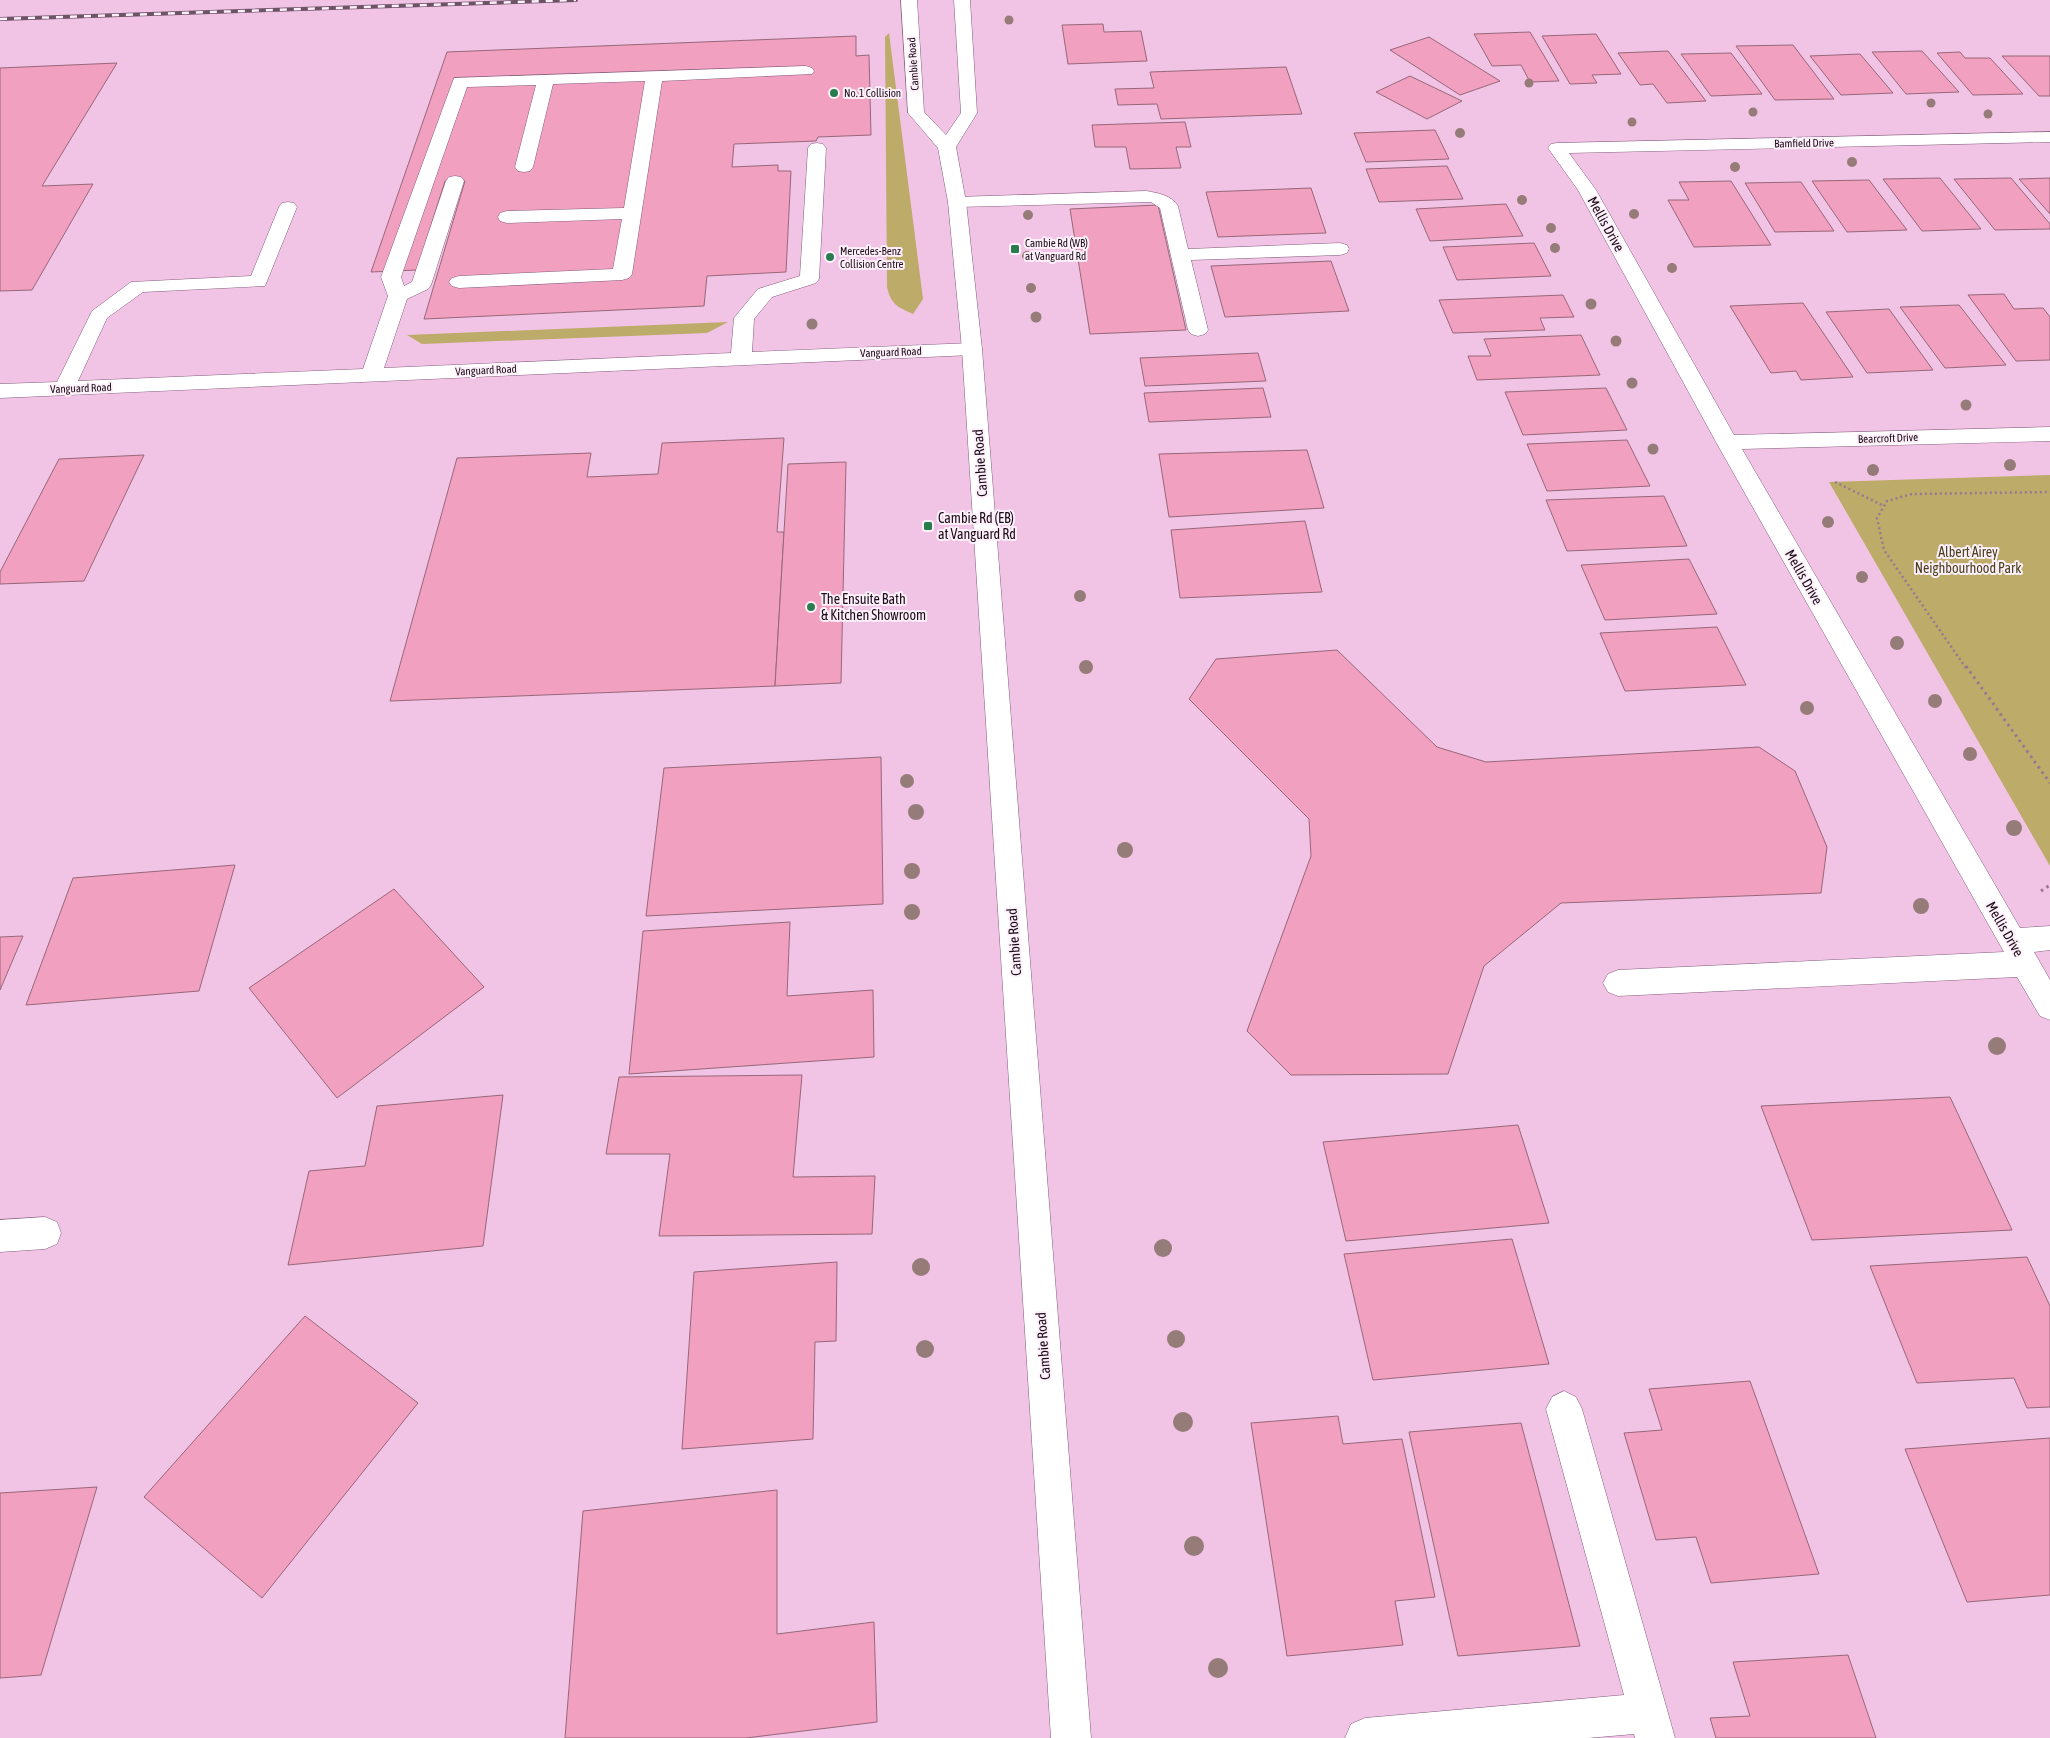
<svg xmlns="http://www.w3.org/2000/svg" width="2050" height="1738" font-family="'Asap Condensed',sans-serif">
<rect width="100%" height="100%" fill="#f1c4e6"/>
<!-- green -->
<g fill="#bdab69">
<path d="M889,33L923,299L913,314C898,307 891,305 887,287L885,37Z"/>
<polygon points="728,322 707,333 422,344 407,335"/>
<polygon points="2050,475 2050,866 1829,482"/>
</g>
<!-- building -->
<g fill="#f1a0bf" stroke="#976779">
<polygon points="1103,24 1104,32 1141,31 1147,61 1068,64 1062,25"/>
<polygon points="1530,32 1559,81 1530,82 1521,65 1492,66 1474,34"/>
<polygon points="1596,34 1621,74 1592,75 1597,83 1570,84 1542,36"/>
<polygon points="856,36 856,56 869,55 871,135 818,137 816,141 734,144 732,167 778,165 778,171 791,171 786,272 707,276 704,306 424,319 465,181 445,181 417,270 371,272 447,52"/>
<polygon points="1429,37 1500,81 1460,95 1390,50"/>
<polygon points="1793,45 1834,99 1775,100 1736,46"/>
<polygon points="1668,51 1706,101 1667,103 1653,84 1640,85 1618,53"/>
<polygon points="1922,51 1959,92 1906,94 1872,52"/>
<polygon points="1960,52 1965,58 1990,58 2023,94 1973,95 1937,53"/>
<polygon points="1731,53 1762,94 1711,96 1681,54"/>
<polygon points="1860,54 1893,93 1841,95 1810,56"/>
<polygon points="2002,56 2050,56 2050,96 2039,96"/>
<polygon points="117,63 42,186 93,184 32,290 0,291 0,68"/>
<polygon points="1286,67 1302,114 1161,119 1157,104 1118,105 1115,89 1154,88 1150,72"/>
<polygon points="1410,76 1462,101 1427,119 1376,92"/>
<polygon points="1185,122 1191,147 1176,147 1181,168 1130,169 1126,147 1095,147 1092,125"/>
<polygon points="1435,130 1449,159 1366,162 1354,133"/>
<polygon points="1447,166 1463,199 1379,202 1366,169"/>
<polygon points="1940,178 1981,229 1922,231 1883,179"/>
<polygon points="2011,178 2050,224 2050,229 1995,230 1954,179"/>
<polygon points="2050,178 2050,214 2019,179"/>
<polygon points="1869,180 1907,230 1847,232 1812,181"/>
<polygon points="1731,181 1771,245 1694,247 1668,200 1689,200 1679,182"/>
<polygon points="1801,182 1834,231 1775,232 1745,183"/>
<polygon points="1311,188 1326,233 1218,237 1206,192"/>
<polygon points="1506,204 1523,236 1430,241 1416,209"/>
<polygon points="1158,205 1186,330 1090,334 1070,209"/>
<polygon points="1534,243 1551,276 1457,280 1443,247"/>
<polygon points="1331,261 1349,311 1225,317 1211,266"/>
<polygon points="2004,294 2014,309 2043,308 2050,317 2050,360 2016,361 1968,295"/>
<polygon points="1563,295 1574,317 1540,318 1545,330 1453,333 1439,300"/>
<polygon points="1803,303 1853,377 1801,380 1796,371 1771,373 1730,306"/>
<polygon points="1959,305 2006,365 1945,368 1900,307"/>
<polygon points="1889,309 1933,370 1867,373 1826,312"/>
<polygon points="1581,335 1600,375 1477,380 1468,356 1491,356 1484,339"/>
<polygon points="1258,353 1266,381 1145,386 1140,358"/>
<polygon points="1263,388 1271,417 1149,422 1144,393"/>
<polygon points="1606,388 1627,430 1523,435 1505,392"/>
<polygon points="784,438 777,532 784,532 775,686 390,701 457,458 591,453 587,477 658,474 662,443"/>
<polygon points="1627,440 1650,486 1547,491 1527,444"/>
<polygon points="1307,450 1324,508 1169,517 1159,454"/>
<polygon points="144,455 84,581 0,584 0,572 59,459"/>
<polygon points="846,462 841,683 775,686 788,464"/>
<polygon points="1664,496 1687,546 1567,551 1546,500"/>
<polygon points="1305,521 1322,592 1180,598 1171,530"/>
<polygon points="1689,559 1717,614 1605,620 1581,565"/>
<polygon points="1717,627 1746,685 1625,691 1600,633"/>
<polygon points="1337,650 1437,747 1486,762 1759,747 1795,771 1827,847 1821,893 1561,903 1484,966 1448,1074 1291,1075 1247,1031 1311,856 1309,819 1189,699 1216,659"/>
<polygon points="881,757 883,904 646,916 664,768"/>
<polygon points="235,865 199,991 26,1005 73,878"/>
<polygon points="394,889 484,987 337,1098 249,988"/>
<polygon points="790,922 787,996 873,990 874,1057 629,1074 643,931"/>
<polygon points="23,936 0,990 0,937"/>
<polygon points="802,1075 793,1177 875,1176 872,1234 659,1236 670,1154 606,1154 619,1077"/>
<polygon points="503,1095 483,1246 288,1265 309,1171 365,1166 377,1106"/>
<polygon points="1950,1097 2012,1230 1812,1240 1761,1106"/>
<polygon points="1518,1125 1549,1223 1346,1241 1323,1142"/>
<polygon points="1512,1239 1549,1364 1373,1380 1344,1254"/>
<polygon points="2027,1257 2050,1306 2050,1407 2027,1408 2014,1378 1917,1383 1870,1266"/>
<polygon points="837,1262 836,1341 815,1342 813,1439 682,1449 694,1272"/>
<polygon points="305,1316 418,1403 262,1598 144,1497"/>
<polygon points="1750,1381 1819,1574 1711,1583 1696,1537 1656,1540 1624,1433 1662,1430 1649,1389"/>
<polygon points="1338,1416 1343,1444 1402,1439 1435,1597 1395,1601 1403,1645 1287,1656 1251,1423"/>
<polygon points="1521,1423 1580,1646 1458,1656 1409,1432"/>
<polygon points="2050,1438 2050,1595 1967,1602 1905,1449"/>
<polygon points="97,1487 41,1675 0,1678 0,1493"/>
<polygon points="777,1490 777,1634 874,1622 877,1722 746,1738 565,1738 583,1511"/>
<polygon points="1848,1655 1876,1738 1716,1738 1710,1718 1750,1716 1733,1662"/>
</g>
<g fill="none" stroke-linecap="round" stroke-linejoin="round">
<defs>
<g id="minor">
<polygon points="806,66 812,68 814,71 812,74 662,81 632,274 629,278 622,280 459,288 452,286 449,282 452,278 459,276 613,269 622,219 507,223 500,221 498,217 500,213 507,211 624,208 645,81 553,84 533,167 530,171 524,172 518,171 515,167 536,85 467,87 401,277 404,286 412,282 446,181 449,177 455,176 461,177 464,181 431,285 428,289 407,299 384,368 731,353 734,318 758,289 800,276 808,148 811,144 817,143 823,144 826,148 819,279 816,283 772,297 754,319 752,352 972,343 979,345 982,349 979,353 972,355 0,398 0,384 57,382 92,311 131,282 251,276 279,207 282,203 288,202 294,203 297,207 265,286 143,292 107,318 78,381 363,369 388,296 381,277 454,78"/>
<polygon points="2050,132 2050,142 1569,153 1596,190 1734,435 2050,427 2050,441 1742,449 2020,928 2050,926 2050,950 2034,952 2050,980 2050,1020 2040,1016 2017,977 1618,996 1608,992 1603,983 1608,974 1618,970 2004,952 1716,442 1578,190 1548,148 1551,144 1557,143"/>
<path d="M1146,191C1158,193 1171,195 1178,206L1188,249L1340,243L1347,245L1349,249L1347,253L1340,255L1191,260L1208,330L1205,334L1198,336L1191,334L1188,330L1160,208L1151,202L957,207L951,206L948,202L951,198L957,197Z"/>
<polygon points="45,1217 57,1222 61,1233 57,1244 45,1249 0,1252 0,1220"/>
<polygon points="1564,1391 1576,1397 1582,1409 1675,1738 1635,1738 1634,1734 1588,1738 1345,1738 1351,1724 1365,1718 1624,1695 1546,1409 1552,1397"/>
</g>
<polygon id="major" points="901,0 917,0 924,112 946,135 961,113 954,0 970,0 977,113 956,147 966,202 982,349 1091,1738 1051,1738 962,349 948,202 938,148 908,113"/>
</defs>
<!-- minor casing -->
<use href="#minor" stroke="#845d7b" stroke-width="1"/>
<!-- major casing -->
<use href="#major" stroke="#845d7b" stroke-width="1"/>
<!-- path-far1 -->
<g stroke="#987891" stroke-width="2.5" stroke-dasharray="2 3" stroke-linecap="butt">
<polyline points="1835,482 1884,506"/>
<polyline points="1966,668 1884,550 1877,518 1887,501 1912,494 2050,492"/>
</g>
<!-- path -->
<g stroke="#987891" stroke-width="3" stroke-dasharray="2.5 4" stroke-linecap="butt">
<polyline points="1966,666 2050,783"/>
<polyline points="2041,891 2050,885"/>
</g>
<!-- minor -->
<use href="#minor" fill="#fff" fill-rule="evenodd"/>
<!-- major -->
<use href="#major" fill="#fff" fill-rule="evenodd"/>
<defs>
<polyline id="rail" points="0,19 576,0"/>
</defs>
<!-- rail casing -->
<use href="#rail" stroke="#6d5367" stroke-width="4"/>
<!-- rail -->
<use href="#rail" stroke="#fef0fa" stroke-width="2.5" stroke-dasharray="7" stroke-linecap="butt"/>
</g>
<!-- trees -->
<g fill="#957c78">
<circle cx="1009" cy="20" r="4.5"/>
<circle cx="1529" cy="83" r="4.5"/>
<circle cx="1931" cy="103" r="4.5"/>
<circle cx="1753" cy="112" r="4.5"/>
<circle cx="1988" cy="114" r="4.5"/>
<circle cx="1632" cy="122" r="4.5"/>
<circle cx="1460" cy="133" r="5"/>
<circle cx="1852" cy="162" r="5"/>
<circle cx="1735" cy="167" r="5"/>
<circle cx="1522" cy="200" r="5"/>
<circle cx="1634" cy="214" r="5"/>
<circle cx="1028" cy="215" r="5"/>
<circle cx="1551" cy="228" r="5"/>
<circle cx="1555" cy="248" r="5"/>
<circle cx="1027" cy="256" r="5"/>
<circle cx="1672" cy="268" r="5"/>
<circle cx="1031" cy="288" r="5"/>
<circle cx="1591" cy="304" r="5.5"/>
<circle cx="1036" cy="317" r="5.5"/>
<circle cx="812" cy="324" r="5.5"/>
<circle cx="1616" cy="341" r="5.5"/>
<circle cx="1632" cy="383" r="5.5"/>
<circle cx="1966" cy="405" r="5.5"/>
<circle cx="1653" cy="449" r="5.5"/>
<circle cx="2010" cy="465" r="6"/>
<circle cx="1873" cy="470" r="6"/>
<circle cx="1828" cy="522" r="6"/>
<circle cx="1862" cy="577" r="6"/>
<circle cx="1080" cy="596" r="6"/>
<circle cx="1897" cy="643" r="7"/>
<circle cx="1086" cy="667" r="7"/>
<circle cx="1935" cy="701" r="7"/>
<circle cx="1807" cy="708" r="7"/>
<circle cx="1970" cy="754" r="7"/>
<circle cx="907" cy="781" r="7"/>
<circle cx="916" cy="812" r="8"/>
<circle cx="2014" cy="828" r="8"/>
<circle cx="1125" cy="850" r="8"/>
<circle cx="912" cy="871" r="8"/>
<circle cx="1921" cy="906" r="8"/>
<circle cx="912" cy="912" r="8"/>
<circle cx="1997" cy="1046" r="9"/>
<circle cx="1163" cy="1248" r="9"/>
<circle cx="921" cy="1267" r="9"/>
<circle cx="1176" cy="1339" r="9"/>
<circle cx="925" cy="1349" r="9"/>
<circle cx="1183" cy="1422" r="10"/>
<circle cx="1194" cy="1546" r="10"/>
<circle cx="1218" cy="1668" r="10"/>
</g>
<!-- markers -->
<g fill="#297c4d" stroke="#fef0fa" stroke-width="2">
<circle cx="834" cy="93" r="5"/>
<rect x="1010" y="244" width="10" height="10" rx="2.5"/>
<circle cx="830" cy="257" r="5"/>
<rect x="923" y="521" width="10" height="10" rx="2.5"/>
<circle cx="811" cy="607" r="5"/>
</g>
<g text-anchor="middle" stroke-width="4" stroke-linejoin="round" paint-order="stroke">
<!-- far-street labels -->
<g font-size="11" fill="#1a0b17" stroke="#fef0fa">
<text transform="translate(913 64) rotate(-94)" y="4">Cambie Road</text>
<text transform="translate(1804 143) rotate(-1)" y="4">Bamfield Drive</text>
<text transform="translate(891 352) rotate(-2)" y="4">Vanguard Road</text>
<text transform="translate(486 370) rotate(-3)" y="4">Vanguard Road</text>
<text transform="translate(81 388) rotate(-2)" y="4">Vanguard Road</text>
<text transform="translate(1888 438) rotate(-2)" y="4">Bearcroft Drive</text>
</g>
<!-- far-poi labels -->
<g font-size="11" fill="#1a0b17" stroke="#fef0fa" text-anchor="start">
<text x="844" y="97">No. 1 Collision</text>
<text x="1025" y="247">Cambie Rd (WB)<tspan x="1025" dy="13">at Vanguard Rd</tspan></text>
<text x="840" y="255">Mercedes-Benz<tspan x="840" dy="13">Collision Centre</tspan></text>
</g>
<!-- street labels -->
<g font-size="14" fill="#1a0b17" stroke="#fef0fa">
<text transform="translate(1606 224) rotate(61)" y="5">Mellis Drive</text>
<text transform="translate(980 463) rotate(-94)" y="5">Cambie Road</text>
<text transform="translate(1804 577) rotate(60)" y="5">Mellis Drive</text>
<text transform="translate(2005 929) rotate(60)" y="5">Mellis Drive</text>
<text transform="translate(1014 942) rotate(-94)" y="5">Cambie Road</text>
<text transform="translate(1043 1346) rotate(-94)" y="5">Cambie Road</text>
</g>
<!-- poi labels -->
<g font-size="14" fill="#1a0b17" stroke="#fef0fa" text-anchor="start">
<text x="938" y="523">Cambie Rd (EB)<tspan x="938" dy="16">at Vanguard Rd</tspan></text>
<text x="821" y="604">The Ensuite Bath<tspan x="821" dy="16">&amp; Kitchen Showroom</tspan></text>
</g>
<!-- park labels -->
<g font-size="14" fill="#4a411e" stroke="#fef0fa">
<text x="1968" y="557">Albert Airey<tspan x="1968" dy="16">Neighbourhood Park</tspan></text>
</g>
</g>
</svg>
